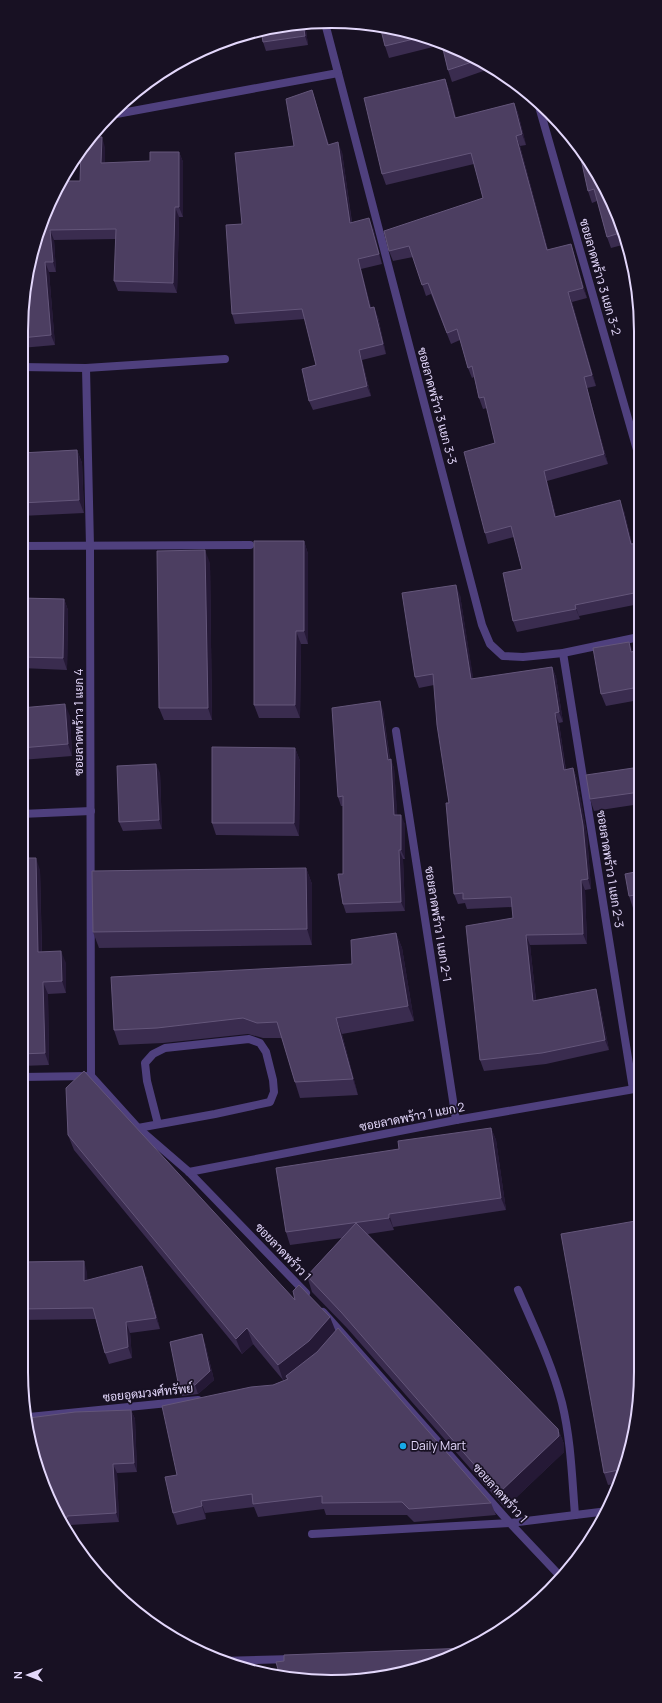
<svg xmlns="http://www.w3.org/2000/svg" width="662" height="1703" font-family="Manrope,Sarabun,sans-serif">
<rect width="100%" height="100%" fill="#181123"/>
<g fill="none" stroke-linecap="round" stroke-linejoin="round">
<!-- service -->
<g stroke="#4f407e" stroke-width="8">
<polyline points="138,1128 215,1114 270,1102 274,1092 273,1080 266,1052 260,1043 249,1039 165,1048 153,1054 145,1063 147,1081 158,1124"/>
<path d="M518,1290C534,1327 552,1364 562,1403C571,1440 572,1478 575,1515"/>
<polyline points="312,1534 510,1523 608,1511"/>
</g>
<!-- minor -->
<g stroke="#4f407e" stroke-width="8">
<polyline points="325,23 482,625 490,644 503,656 523,657 563,653 639,637"/>
<polyline points="538,103 639,457"/>
<polyline points="111,115 338,73"/>
<polyline points="21,367 86,368 225,359"/>
<polyline points="86,368 90,546 91,1076"/>
<polyline points="21,546 250,545"/>
<polyline points="563,653 633,1089"/>
<polyline points="396,731 456,1120"/>
<polyline points="21,814 91,811"/>
<polyline points="21,1077 91,1076 138,1128 189,1172 306,1293"/>
<polyline points="189,1172 456,1120 640,1088"/>
<polyline points="323,1312 510,1523 560,1576"/>
<polyline points="29,1417 198,1400"/>
<polyline points="220,1661 293,1659"/>
</g>
</g>
<!-- wall -->
<g fill="#3a2c4f">
<polygon points="305,23 308,45 266,51 263,42"/>
<polygon points="411,32 441,45 389,58 385,46"/>
<polygon points="442,45 492,68 452,82 448,70"/>
<polygon points="445,79 449,90 456,118 514,103 518,113 526,145 520,146 548,250 571,244 574,254 587,298 572,302 596,386 587,388 608,464 547,481 556,516 624,511 632,544 639,543 639,604 579,616 580,619 517,632 513,621 522,569 514,537 488,544 485,533 495,443 487,408 483,409 479,398 474,377 472,378 468,368 460,340 451,344 431,294 426,296 413,257 393,261 389,251 483,198 474,164 386,185 382,174"/>
<polygon points="312,90 329,145 342,152 352,222 373,228 382,264 361,269 371,308 378,317 386,354 362,360 371,396 313,410 309,401 316,365 305,319 235,324 232,314 242,224 294,146"/>
<polygon points="105,147 105,163 150,161 179,152 183,162 183,217 179,217 177,293 118,291 114,281 116,239 54,240 56,272 49,272 55,345 21,348 21,331 32,251"/>
<polygon points="584,159 617,212 626,244 611,248 607,237 597,201 592,203 588,191"/>
<polygon points="77,450 82,463 84,513 21,516 21,453"/>
<polygon points="304,541 308,554 308,644 301,644 300,718 259,718 254,705"/>
<polygon points="210,563 212,720 164,720 159,708"/>
<polygon points="460,595 473,679 552,667 556,677 563,722 559,723 566,770 573,768 577,779 587,835 591,889 585,890 587,944 530,945 536,1000 599,1000 609,1050 546,1064 484,1071 480,1060 513,918 512,907 467,909 465,903 458,904 454,894 449,803 434,685 419,688 415,677"/>
<polygon points="21,598 64,599 68,610 67,670 21,668"/>
<polygon points="639,650 639,700 606,706 601,694 633,652"/>
<polygon points="21,708 70,716 72,756 21,760"/>
<polygon points="383,710 390,759 394,768 397,815 405,824 405,859 403,859 405,911 346,913 343,904 343,806 341,806 338,797"/>
<polygon points="295,748 300,761 299,836 216,835 212,823"/>
<polygon points="640,767 640,804 594,811 590,799"/>
<polygon points="160,773 162,829 123,831 119,822"/>
<polygon points="21,858 40,870 42,952 66,963 66,993 48,994 49,1065 21,1066"/>
<polygon points="306,868 312,884 312,945 99,948 93,932"/>
<polygon points="640,871 640,907 633,908 629,896"/>
<polygon points="396,933 402,948 414,1021 342,1034 358,1095 300,1098 295,1082 282,1038 263,1038 248,1034 163,1043 119,1045 114,1030 352,964"/>
<polygon points="491,1128 496,1140 506,1210 393,1227 394,1230 368,1234 558,1429 564,1444 564,1452 505,1508 347,1328 312,1292 307,1276 342,1238 290,1245 286,1232 399,1149"/>
<polygon points="68,1135 295,1300 335,1331 491,1503 496,1515 414,1522 407,1515 326,1515 324,1509 258,1517 254,1507 205,1513 206,1519 177,1525 173,1513 177,1475 273,1385 287,1379 286,1378 283,1380 253,1344 242,1354 74,1150"/>
<polygon points="21,1262 87,1272 87,1280 146,1276 160,1329 130,1333 132,1358 109,1364 105,1353 96,1319 21,1320"/>
<polygon points="205,1343 214,1380 198,1394 182,1396 179,1387"/>
<polygon points="131,1410 135,1419 137,1472 117,1473 119,1522 70,1525 70,1527 63,1527 38,1472"/>
<polygon points="630,1452 619,1483 608,1485 604,1473"/>
</g>
<!-- shaded-wall -->
<g fill="#251936">
<polygon points="303,23 305,23 308,45 305,36"/>
<polygon points="445,79 449,90 458,129 455,118"/>
<polygon points="312,90 315,100 332,155 328,145"/>
<polygon points="514,103 518,113 526,145 522,134"/>
<polygon points="516,136 520,146 551,261 547,250"/>
<polygon points="102,137 105,147 105,173 101,163"/>
<polygon points="338,142 342,152 353,232 350,223"/>
<polygon points="179,152 183,162 183,217 179,207"/>
<polygon points="175,207 179,217 177,293 173,283"/>
<polygon points="369,218 373,228 382,264 379,254"/>
<polygon points="50,230 54,240 56,272 53,262"/>
<polygon points="571,244 574,254 587,298 583,288"/>
<polygon points="358,259 361,269 374,318 370,308"/>
<polygon points="45,262 49,272 55,345 51,335"/>
<polygon points="568,292 572,302 596,386 592,375"/>
<polygon points="374,307 378,317 386,354 383,344"/>
<polygon points="359,350 362,360 371,396 367,386"/>
<polygon points="584,377 587,388 608,464 604,454"/>
<polygon points="77,450 82,463 84,513 79,500"/>
<polygon points="544,471 547,481 559,527 555,517"/>
<polygon points="620,500 624,511 635,555 631,544"/>
<polygon points="304,541 308,554 308,644 304,631"/>
<polygon points="205,550 210,563 212,720 208,708"/>
<polygon points="456,585 460,595 475,689 471,679"/>
<polygon points="64,599 68,610 67,670 63,658"/>
<polygon points="575,605 579,616 580,619 576,609"/>
<polygon points="296,631 301,644 300,718 295,705"/>
<polygon points="629,642 634,653 631,652"/>
<polygon points="552,667 556,677 563,722 559,712"/>
<polygon points="380,701 383,710 391,769 388,760"/>
<polygon points="65,704 70,716 72,756 68,744"/>
<polygon points="555,713 559,723 567,781 564,770"/>
<polygon points="295,748 300,761 299,836 294,823"/>
<polygon points="391,759 394,768 398,824 394,815"/>
<polygon points="156,764 160,773 162,829 159,820"/>
<polygon points="573,768 577,779 587,835 591,889 588,879"/>
<polygon points="401,815 405,824 405,859 401,850"/>
<polygon points="399,850 403,859 405,911 401,902"/>
<polygon points="36,858 40,870 42,964 38,952"/>
<polygon points="306,868 312,884 312,945 307,929"/>
<polygon points="581,880 585,890 587,944 583,934"/>
<polygon points="396,933 402,948 414,1021 408,1006"/>
<polygon points="526,935 530,945 537,1011 533,1001"/>
<polygon points="61,951 66,963 66,993 62,981"/>
<polygon points="43,982 48,994 49,1065 45,1053"/>
<polygon points="596,989 599,1000 609,1050 605,1040"/>
<polygon points="336,1018 342,1034 358,1095 353,1079"/>
<polygon points="491,1128 496,1140 506,1210 501,1198"/>
<polygon points="389,1214 393,1227 394,1230 389,1218"/>
<polygon points="84,1261 87,1272 88,1291 84,1281"/>
<polygon points="142,1266 146,1276 160,1329 156,1318"/>
<polygon points="330,1317 336,1332 314,1356 286,1376 286,1378 283,1380 278,1365"/>
<polygon points="126,1322 130,1333 132,1358 128,1347"/>
<polygon points="247,1328 253,1344 242,1354 236,1339"/>
<polygon points="202,1334 205,1343 214,1380 198,1394 195,1385"/>
<polygon points="131,1410 135,1419 137,1472 134,1463"/>
<polygon points="558,1429 564,1444 564,1452 505,1508 499,1493"/>
<polygon points="113,1464 117,1473 119,1522 116,1513"/>
<polygon points="201,1501 205,1513 206,1519 202,1506"/>
<polygon points="67,1516 70,1525 70,1527 67,1518"/>
</g>
<!-- building -->
<g fill="#4c3e61" stroke="#64567a">
<polygon points="303,23 305,36 263,42 261,30 291,24"/>
<polygon points="380,26 411,32 422,37 385,46"/>
<polygon points="442,45 475,61 448,70"/>
<polygon points="445,79 455,118 514,103 522,134 516,136 547,250 571,244 583,288 568,292 592,375 584,377 604,454 544,471 555,517 620,500 631,544 639,543 639,592 575,605 576,609 513,621 503,573 522,569 511,526 485,533 464,452 495,443 484,397 479,398 472,366 468,368 457,329 447,333 428,283 422,285 409,246 389,251 384,231 483,198 471,153 382,174 364,98"/>
<polygon points="312,90 328,145 338,142 350,223 369,218 379,254 358,259 370,308 374,307 383,344 359,350 367,386 309,401 302,369 316,365 302,309 232,314 226,225 242,224 235,153 294,146 286,99"/>
<polygon points="90,137 102,137 101,163 150,161 150,152 179,152 179,207 175,207 173,283 114,281 116,229 50,230 53,262 45,262 51,335 21,338 21,331 32,251 53,194 61,181 80,181 81,149 85,142"/>
<polygon points="581,159 584,159 617,212 623,232 607,237 594,189 588,191"/>
<polygon points="77,450 79,500 21,503 21,453"/>
<polygon points="254,541 304,541 304,631 296,631 295,705 254,705"/>
<polygon points="205,550 208,708 159,708 157,551"/>
<polygon points="456,585 471,679 552,667 559,712 555,713 564,770 573,768 583,825 588,879 581,880 583,934 526,935 533,1001 596,989 605,1040 542,1053 480,1060 466,926 513,918 511,897 463,899 463,893 454,894 446,803 449,803 437,725 433,674 415,677 402,593"/>
<polygon points="21,598 64,599 63,658 21,657"/>
<polygon points="629,642 631,652 639,650 639,687 601,694 593,648"/>
<polygon points="380,701 388,760 391,759 394,815 401,815 401,850 399,850 401,902 343,904 338,874 343,874 343,796 338,797 332,708"/>
<polygon points="65,704 68,744 21,748 21,708"/>
<polygon points="212,747 295,748 294,823 212,823"/>
<polygon points="156,764 159,820 119,822 117,766"/>
<polygon points="640,767 640,792 590,799 586,775"/>
<polygon points="21,858 36,858 38,952 61,951 62,981 43,982 45,1053 21,1054"/>
<polygon points="306,868 307,929 93,932 92,871"/>
<polygon points="640,871 640,894 629,896 625,874"/>
<polygon points="396,933 408,1006 336,1018 353,1079 295,1082 277,1022 257,1023 243,1018 157,1028 114,1030 111,977 352,964 351,940"/>
<polygon points="84,1071 295,1300 293,1291 299,1285 330,1317 309,1341 278,1365 247,1328 236,1339 68,1135 66,1088"/>
<polygon points="491,1128 501,1198 389,1214 389,1218 286,1232 276,1168 399,1149 398,1141"/>
<polygon points="641,1220 641,1372 630,1452 624,1469 604,1473 561,1234"/>
<polygon points="356,1223 558,1429 559,1436 499,1493 341,1312 307,1276"/>
<polygon points="84,1261 84,1281 142,1266 156,1318 126,1322 128,1347 105,1353 93,1308 21,1309 21,1262"/>
<polygon points="338,1328 491,1503 409,1509 402,1502 322,1503 322,1496 253,1504 252,1494 201,1501 202,1506 173,1513 165,1477 177,1475 162,1406 251,1387 273,1385 288,1379 286,1376 317,1352"/>
<polygon points="202,1334 210,1371 195,1385 179,1387 170,1342"/>
<polygon points="131,1410 134,1463 113,1464 116,1513 67,1516 67,1518 59,1518 38,1472 29,1418 75,1412"/>
<polygon points="468,1648 450,1658 392,1676 290,1679 280,1677 276,1662 284,1661 284,1655"/>
<polygon points="261,1667 261,1672 242,1668"/>
</g>
<!-- markers -->
<circle fill="#16a8e8" stroke="#181123" stroke-width="1.5" cx="403" cy="1446" r="4"/>
<g text-anchor="middle" stroke-width="3.5" stroke-linejoin="round" paint-order="stroke">
<!-- street labels -->
<g font-size="12" fill="#e3d7fb" stroke="#181123">
<text transform="translate(600 277) rotate(74)" y="4">ซอยลาดพร้าว 3 แยก 3-2</text>
<text transform="translate(437 406) rotate(75)" y="4">ซอยลาดพร้าว 3 แยก 3-3</text>
<text transform="translate(79 722) rotate(-90)" y="4">ซอยลาดพร้าว 1 แยก 4</text>
<text transform="translate(610 869) rotate(81)" y="4">ซอยลาดพร้าว 1 แยก 2-3</text>
<text transform="translate(438 924) rotate(81)" y="4">ซอยลาดพร้าว 1 แยก 2-1</text>
<text transform="translate(412 1117) rotate(-11)" y="4">ซอยลาดพร้าว 1 แยก 2</text>
<text transform="translate(283 1252) rotate(46)" y="4">ซอยลาดพร้าว 1</text>
<text transform="translate(148 1393) rotate(-6)" y="4">ซอยอุดมวงศ์ทรัพย์</text>
<text transform="translate(500 1493) rotate(48)" y="4">ซอยลาดพร้าว 1</text>
</g>
<!-- poi labels -->
<g font-size="12" fill="#e3d7fb" stroke="#181123" text-anchor="start">
<text x="411" y="1450">Daily Mart</text>
</g>
</g>
<!-- crop -->
<path d="M0 0H662V1703H0ZM331 28H331A303 303 0 0 1 634 331V1372A303 303 0 0 1 331 1675H331A303 303 0 0 1 28 1372V331A303 303 0 0 1 331 28Z" fill="#181123" fill-rule="evenodd"/>
<path fill="none" stroke="#e3d7fb" stroke-width="2" d="M331 28H331A303 303 0 0 1 634 331V1372A303 303 0 0 1 331 1675H331A303 303 0 0 1 28 1372V331A303 303 0 0 1 331 28Z"/>
<!-- north arrow -->
<g transform="translate(28 1675) rotate(270)" stroke="#181123" stroke-width="3" paint-order="stroke">
<path d="M0-3L7 15L0 10L-7 15Z" fill="#e3d7fb"/>
<text y="-6" font-size="11" font-weight="bold" text-anchor="middle" fill="#e3d7fb">N</text>
</g>
</svg>
